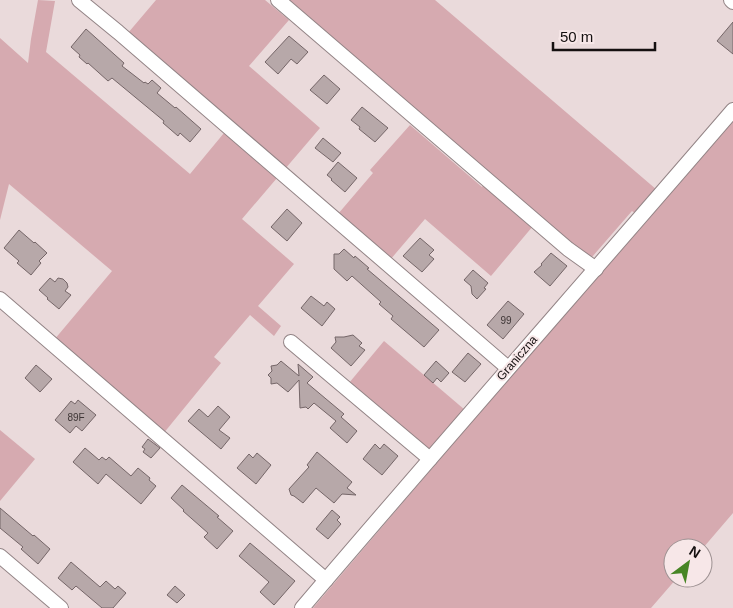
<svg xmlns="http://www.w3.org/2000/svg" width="733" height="608" font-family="Arial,sans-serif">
<rect width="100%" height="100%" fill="#eadadb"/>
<!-- green -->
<g fill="#d6aab0">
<polygon points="38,0 55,1 46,52 190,174 224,133 277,178 242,219 294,264 258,306 281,326 274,336 250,315 214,357 221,363 163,434 54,340 112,271 9,184 0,220 0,38 28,63 31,39"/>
<polygon points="156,0 265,0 289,20 249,66 320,128 285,169 128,33"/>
<polygon points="289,0 435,0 657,190 636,214 632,211 592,257 576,247"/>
<polygon points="733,121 733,513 703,548 673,548 673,578 677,578 651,608 313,608 560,318"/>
<polygon points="410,125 482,187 484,184 533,226 491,276 425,219 390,260 338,214 373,173 370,170"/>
<polygon points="384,341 465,410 429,451 349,383"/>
<polygon points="0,430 35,459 0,501"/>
</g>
<!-- building -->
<g fill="#b7a8a9" stroke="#756668">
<polygon points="733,22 733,54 717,41"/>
<polygon points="86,29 124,63 122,66 144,83 145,82 148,84 152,80 161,88 157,93 175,108 176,107 201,129 190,142 180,133 178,136 163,123 164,121 112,78 108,81 88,63 87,64 79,57 80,55 71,47"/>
<polygon points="289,36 308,52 297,64 291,59 278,74 265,62"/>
<polygon points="324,75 340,89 327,104 310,90"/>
<polygon points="362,107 388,128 375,142 359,129 360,127 351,120"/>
<polygon points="323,138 341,153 333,162 315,148"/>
<polygon points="338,162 357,178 345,192 331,180 332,179 327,175"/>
<polygon points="287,209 302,223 287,241 271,227"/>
<polygon points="19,230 34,243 35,242 47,253 39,261 41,263 31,275 17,263 19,261 4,248"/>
<polygon points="420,238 434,250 429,255 434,259 422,272 403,256"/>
<polygon points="344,249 354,258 355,256 369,268 367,269 439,330 424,347 391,319 393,316 379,304 381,302 352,276 347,281 334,269 334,254 339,254"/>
<polygon points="551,253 567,266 550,286 534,272 542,265 541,264"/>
<polygon points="473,270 488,283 484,288 486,289 477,299 472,294 471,286 464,280"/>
<polygon points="50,278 55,282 58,278 63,279 67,283 68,287 65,291 71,295 59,309 47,299 48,298 39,290"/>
<polygon points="311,296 324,306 327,302 335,309 322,326 301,308"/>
<polygon points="508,301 524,314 503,339 487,325"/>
<polygon points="353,335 362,343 359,346 365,350 351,366 331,348 336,342 335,337 344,337"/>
<polygon points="468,353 481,364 465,382 452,372"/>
<polygon points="281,361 299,376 298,364 313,377 307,383 344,414 341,417 357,431 347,443 330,428 336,421 314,403 308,409 306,407 300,408 299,380 288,392 277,383 271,384 271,378 268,375 272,371 271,366 277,365"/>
<polygon points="436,361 449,373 441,382 437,378 433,383 424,375"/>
<polygon points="36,365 52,379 40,392 25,378"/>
<polygon points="78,400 96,415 82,431 76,426 70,433 55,420 71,401 75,404"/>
<polygon points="218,406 230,417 219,430 230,438 221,449 188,421 199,409 208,417"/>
<polygon points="148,439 160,448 151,458 143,452 145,449 142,447"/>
<polygon points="375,444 380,449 384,444 398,456 382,475 363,459"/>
<polygon points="85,448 99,460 102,457 106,460 109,457 131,476 138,468 150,478 149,480 156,486 141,504 106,474 98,484 73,462"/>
<polygon points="317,452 352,482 347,488 356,495 342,494 334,503 316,488 303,503 294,496 291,495 289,489 309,467 307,465"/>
<polygon points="257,453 271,465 256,484 237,468 249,454 253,458"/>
<polygon points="182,485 219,516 217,517 233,531 217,549 204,537 208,533 183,511 184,510 171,498"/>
<polygon points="0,508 33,536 34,535 50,549 38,564 21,549 23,547 0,528"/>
<polygon points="332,510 340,517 337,520 341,524 328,539 316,529"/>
<polygon points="250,543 295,581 274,605 260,592 269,582 239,556"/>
<polygon points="71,562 100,587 106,581 115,589 118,586 126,593 113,608 102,608 76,586 72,590 58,578"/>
<polygon points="175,586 185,595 177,603 167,595"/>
</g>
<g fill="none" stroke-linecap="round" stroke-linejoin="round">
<defs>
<g id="minor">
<polyline points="79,0 118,32 508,368"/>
<polyline points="278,0 568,249 596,269"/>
<polyline points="731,0 733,2"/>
<polyline points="0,299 326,580"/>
<polyline points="291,342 430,459"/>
<polyline points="0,556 61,608"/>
<path d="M302,608C444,441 590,276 733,110"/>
</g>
</defs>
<!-- minor casing -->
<use href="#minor" stroke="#938486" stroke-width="16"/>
<!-- minor -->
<use href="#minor" stroke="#fff" stroke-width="14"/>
</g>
<g text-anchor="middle" stroke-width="4" stroke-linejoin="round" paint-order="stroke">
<!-- number labels -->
<g font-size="10" fill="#3e3636">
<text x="506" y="324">99</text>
<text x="76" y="421">89F</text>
</g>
<!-- street labels -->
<g font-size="12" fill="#151010" stroke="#f7e7e8">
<text transform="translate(517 358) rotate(-49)" y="4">Graniczna</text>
</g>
</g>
<!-- north arrow -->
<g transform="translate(688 563) rotate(32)"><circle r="24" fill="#f7e7e8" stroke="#9d9192"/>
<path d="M0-4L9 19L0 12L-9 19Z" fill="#478525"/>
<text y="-8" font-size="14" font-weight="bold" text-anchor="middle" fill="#151010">N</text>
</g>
<!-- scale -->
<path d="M553 42v8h102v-8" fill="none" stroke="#151010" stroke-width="2.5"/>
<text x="560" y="42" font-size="15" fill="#151010" stroke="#f7e7e8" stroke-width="4" paint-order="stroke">50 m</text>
</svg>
